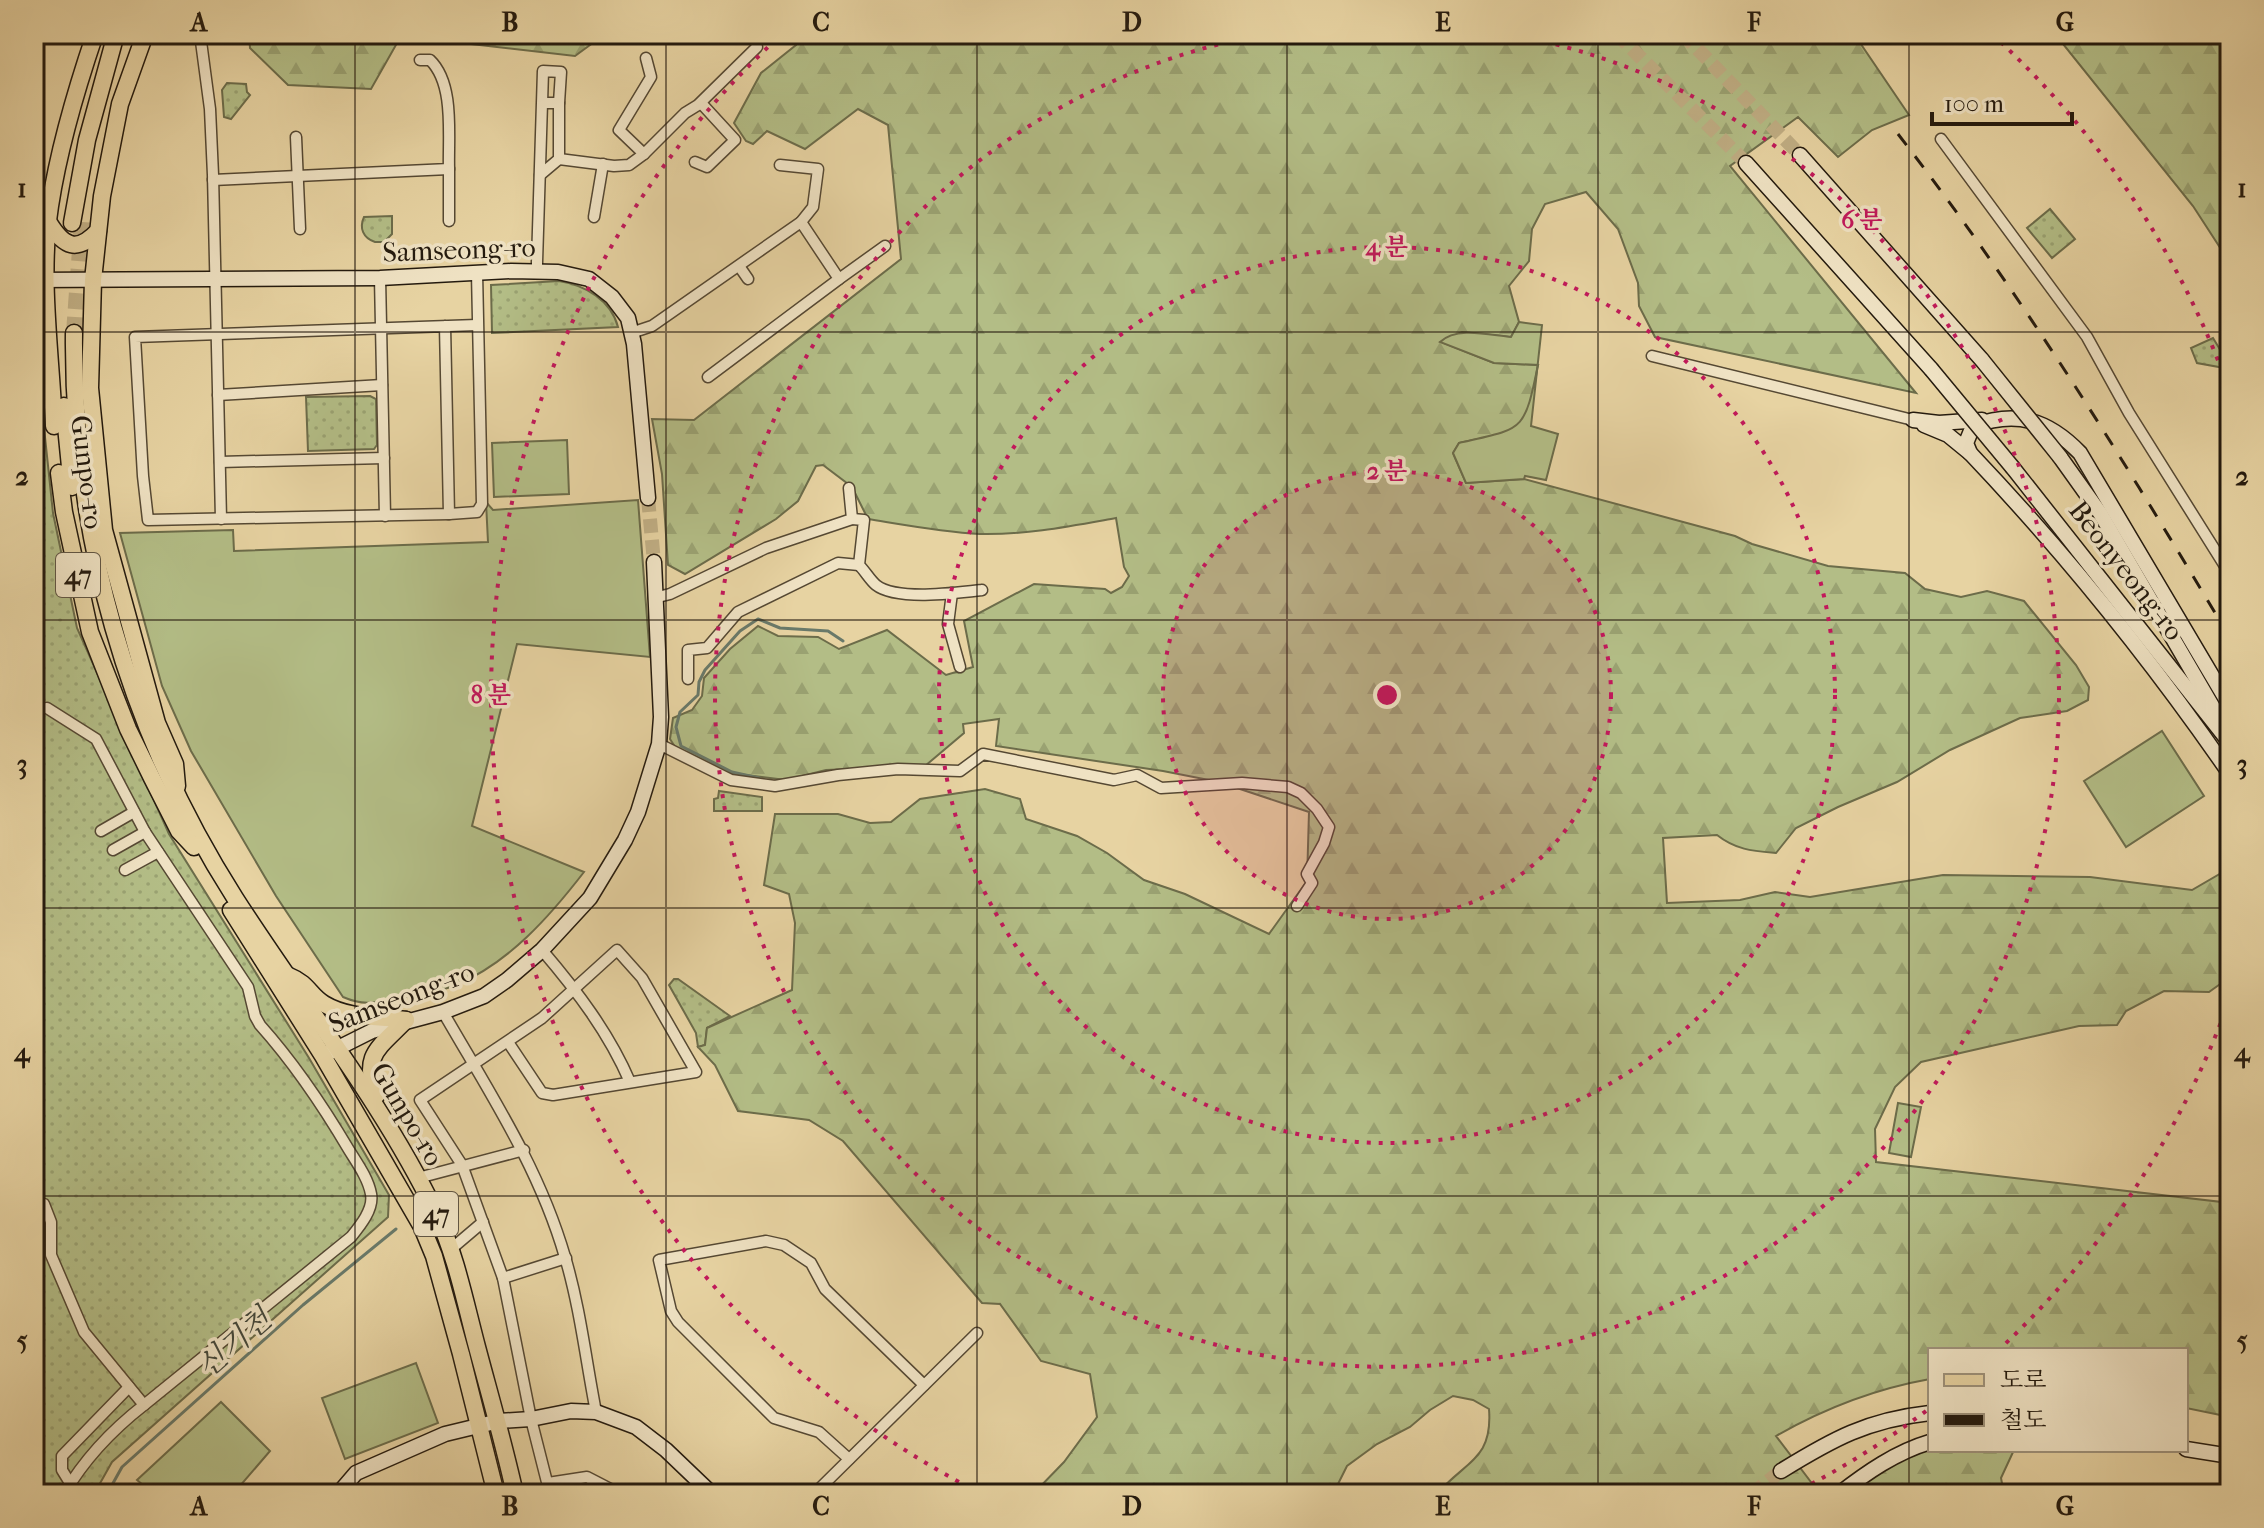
<svg xmlns="http://www.w3.org/2000/svg" width="2264" height="1528" font-family="'IM FELL French Canon','Noto Serif KR',serif">
<defs>
<pattern id="grass-dots" width="8" height="8" patternUnits="userSpaceOnUse" patternTransform="scale(2)"><rect width="8" height="8" fill="#b3bd86"/><path d="M2 2h.1M6 6h.1" fill="none" stroke="#9aa272" stroke-width="1.8" stroke-linecap="round"/></pattern>
<pattern id="forest-firs" width="22" height="20" patternUnits="userSpaceOnUse" patternTransform="scale(2)"><rect width="22" height="20" fill="#b3bd86"/><path d="M5 1l3.5 6h-7zM16 11l3.5 6h-7z" fill="#9aa272"/></pattern>
</defs>
<rect width="100%" height="100%" fill="#e7d3a2"/>
<filter id="stains"><feTurbulence type="fractalNoise" baseFrequency=".0025" numOctaves="4"/><feColorMatrix values="0 0 0 0 .2 0 0 0 0 .09 0 0 0 0 .02 0 0 0 .5 -.17"/></filter>
<radialGradient id="worn" r=".72"><stop offset=".6" stop-color="#630" stop-opacity="0"/><stop offset="1" stop-color="#630" stop-opacity=".3"/></radialGradient>
<!-- grass -->
<g fill="url(#grass-dots)" stroke="#6c6c4a" stroke-width="2">
<polygon points="227,83 246,84 247,92 250,95 231,119 224,117 222,90"/>
<polygon points="2050,209 2075,239 2052,258 2027,228"/>
<path d="M392,216V234L384,242H375C363,238 359,228 364,217Z"/>
<path d="M559,281C585,285 611,300 618,327L492,333L491,285Z"/>
<polygon points="2213,338 2230,366 2230,369 2197,363 2191,348"/>
<polygon points="34,359 37,361 53,513 77,628 169,834 309,1058 389,1195 388,1217 112,1462 94,1494 34,1494"/>
<polygon points="370,396 376,399 377,445 374,449 308,451 306,397"/>
<polygon points="719,791 762,797 762,811 714,811 714,799 718,798"/>
<polygon points="674,979 678,979 730,1016 707,1028 705,1045 698,1047 696,1033 669,985"/>
</g>
<!-- forest -->
<g fill="url(#forest-firs)" stroke="#6c6c4a" stroke-width="2">
<polygon points="249,34 605,34 575,56 401,36 371,89 288,85 250,48"/>
<path d="M795,34H1854L1909,115L1872,130L1838,157L1798,117L1730,166L1916,393L1655,337L1639,306L1638,283L1618,229L1586,192L1545,204L1532,229L1529,261L1509,286L1519,322L1511,337L1462,332L1441,342L1494,363L1538,365C1534,382 1534,413 1519,425C1507,435 1475,439 1459,443L1453,453L1466,483L1524,479L1735,536L1752,544L1828,566L1905,573L1925,589L1961,597L1987,591L2024,601L2076,665L2089,687L2088,700L2067,711L2020,718L1950,750L1897,782L1838,807L1796,828L1776,853C1753,851 1736,850 1717,835L1663,838L1667,903L1740,900L1775,892L1810,897L1943,875L2090,877L2192,890L2230,868V977L2209,992L2164,991L2126,1011L2117,1025L2079,1026L1921,1062L1895,1087L1875,1129L1876,1162L2230,1203V1417L2186,1408V1350H1930V1379C1874,1389 1825,1408 1776,1436L1820,1494H1437C1465,1461 1493,1460 1489,1409L1473,1400L1453,1396L1430,1410L1410,1427L1377,1444L1347,1466L1333,1494H1033L1064,1462L1097,1417L1090,1374L1041,1361L1000,1304L982,1303L843,1141L809,1120L738,1111L715,1065L698,1047L705,1045L707,1028L792,990L795,923L789,894L764,885L775,814H838L870,823L891,822L920,799L985,789L1020,799L1026,819L1077,836L1107,853L1144,880L1185,894L1269,934L1307,881L1309,812L1219,782L1163,771L996,746L999,719L963,724L964,733L925,766L826,770L786,780L722,772L677,750L670,739L673,718L692,710L702,696L704,678L730,649L758,626L778,636L818,637L839,649L887,630L946,675L973,667L964,621L1034,584L1105,589L1111,593L1122,587L1129,576L1124,567L1116,518C1071,526 1026,535 980,534C942,532 905,525 868,519L852,487L823,465L816,466L798,501L776,519L685,574L668,565L662,474L652,419L694,420L901,259L888,125L858,109L805,149L767,131L753,144L746,141L734,123L761,73L796,45Z"/>
<polygon points="2055,34 2230,34 2230,263 2193,206"/>
<polygon points="1930,1444 1930,1450 2014,1450 2001,1478 2004,1494 1843,1494"/>
</g>
<!-- garden -->
<g fill="#b3bd86" stroke="#6c6c4a" stroke-width="2">
<path d="M1519,322L1542,325L1531,426L1558,434L1546,480L1525,476L1524,479L1466,483L1453,453L1459,443C1524,428 1524,433 1538,365L1494,363L1440,342C1457,326 1489,335 1511,337Z"/>
<polygon points="567,440 569,494 494,497 492,443"/>
<path d="M638,500L650,657L517,644L472,826L584,872C550,916 509,963 456,985C440,992 420,994 402,998C377,1002 366,1007 343,997L276,896L191,751L162,686L120,533L233,530L234,551L488,542L486,502L493,510Z"/>
<polygon points="2162,731 2204,796 2126,847 2084,781"/>
<polygon points="1898,1103 1921,1107 1911,1157 1889,1153"/>
<polygon points="416,1363 438,1423 345,1459 322,1398"/>
<polygon points="221,1402 270,1451 233,1494 154,1494 137,1480"/>
</g>
<g fill="none" stroke-linecap="round" stroke-linejoin="round">
<!-- stream -->
<g stroke="#697969" stroke-width="3">
<polyline points="759,778 732,772 681,746 676,727 680,712 698,695 699,682 705,670 740,631 758,619 780,628 828,631 843,641"/>
<polyline points="107,1494 122,1467 303,1305 396,1229"/>
</g>
<!-- secondary-tunnel -->
<g stroke="#c0ae84" stroke-width="14" stroke-dasharray="14 7" stroke-linecap="butt">
<polyline points="1617,34 1746,163"/>
<polyline points="1683,34 1800,155"/>
<polyline points="648,498 654,562"/>
<polyline points="1752,1494 1781,1471"/>
</g>
<!-- primary-tunnel -->
<polyline stroke="#c0ae84" stroke-width="16" stroke-dasharray="16 8" stroke-linecap="butt" points="74,333 82,222"/>
<defs>
<g id="street">
<polyline points="200,34 210,109 213,175 221,519"/>
<polyline points="296,137 300,229"/>
<polyline points="1941,139 2087,337 2129,413 2230,574"/>
<polyline points="644,154 619,130 651,77 646,58"/>
<polyline points="559,159 614,166 629,165 644,154 685,113 698,105 757,47"/>
<polyline points="695,162 707,167 735,140 701,103"/>
<polyline points="780,165 818,169 813,207 801,222"/>
<polyline points="540,175 559,159 559,103"/>
<path d="M213,180L449,169C448,136 455,84 430,60H420"/>
<polyline points="594,217 603,164"/>
<polyline points="449,221 449,169"/>
<polyline points="739,266 748,279"/>
<polyline points="537,272 537,262 543,71 561,72 559,103 542,103"/>
<polyline points="380,278 385,516"/>
<polyline points="839,279 885,246"/>
<path d="M445,326L449,514L148,520L143,476L135,337C249,332 363,328 477,325"/>
<polyline points="631,333 652,326 801,222 839,279 708,377"/>
<polyline points="1652,356 1913,420"/>
<polyline points="218,395 382,385"/>
<polyline points="220,462 384,458"/>
<polyline points="449,514 477,512 482,504 477,273"/>
<path d="M852,519L864,520L859,565C865,571 870,580 876,585C896,601 957,593 982,590"/>
<polyline points="952,593 948,624 960,667"/>
<polyline points="654,598 670,594 766,548 852,519 849,488"/>
<polyline points="688,679 688,650 707,648 738,612 838,563 859,565"/>
<path d="M47,708L96,739L145,832L248,987L255,1016L260,1025C294,1063 323,1106 349,1150C357,1163 368,1178 371,1194C374,1209 360,1226 351,1237L144,1405"/>
<polyline points="659,744 731,780 775,786 838,775 898,769 960,771 983,754 1114,780 1137,775 1161,788 1242,783 1288,787 1301,793 1317,809 1329,827 1324,843 1307,874 1312,883 1297,906"/>
<polyline points="101,831 134,812"/>
<polyline points="113,850 145,832"/>
<polyline points="125,870 158,852"/>
<path d="M542,950C577,991 609,1033 630,1082"/>
<path d="M443,1012C489,1092 539,1167 565,1257C580,1307 586,1361 596,1412"/>
<polyline points="508,1042 542,1093 553,1095 696,1072 642,978 617,950 542,1018 420,1100 462,1165 503,1278 531,1419 550,1494"/>
<polyline points="418,1178 524,1150"/>
<path d="M34,1202L44,1204L51,1222V1255L84,1332L144,1405C112,1430 85,1458 64,1494"/>
<polyline points="450,1250 483,1222"/>
<polyline points="503,1278 566,1258"/>
<polyline points="849,1459 819,1432 774,1418 678,1322 671,1311 659,1260 766,1241 784,1245 811,1263 825,1289 924,1385"/>
<polyline points="70,1483 62,1470 62,1456 129,1387"/>
<polyline points="548,1483 587,1477 620,1494"/>
<polyline points="814,1494 977,1333"/>
</g>
<g id="secondary">
<polyline points="1800,155 1982,360"/>
<polyline points="1746,163 1931,369"/>
<polyline points="34,280 380,278 511,271 558,272 589,279 612,297 628,318 634,344 648,498"/>
<polyline points="1913,420 1939,423 1982,420"/>
<polyline points="1924,425 1948,435 1970,453"/>
<polyline points="2060,457 2100,513 2218,716"/>
<polyline points="2013,468 2230,743"/>
<path d="M2230,706L2080,453C2048,420 2017,410 1973,426L1966,443L1970,453C2065,553 2152,661 2230,774"/>
<polyline points="330,1052 372,1031 443,1012 484,996 507,980 542,950 590,898 625,840 638,812 659,744 661,717 654,562"/>
<polyline points="2186,1449 2230,1456"/>
<path d="M1781,1471C1833,1439 1867,1420 1930,1413"/>
<polyline points="338,1494 356,1473 445,1434 499,1421 531,1419 571,1411 596,1412 636,1427 666,1450 712,1494"/>
<path d="M1839,1494C1866,1473 1896,1452 1930,1442"/>
</g>
<g id="primary">
<polyline points="145,34 120,104 102,196 93,280 90,388 104,530 157,723 175,764 177,786"/>
<path d="M49,223C64,247 77,253 98,231"/>
<polyline points="72,223 87,140 116,34"/>
<path d="M74,333C72,533 127,729 235,898C302,1003 382,1101 436,1213C456,1255 465,1302 477,1347C490,1396 504,1444 515,1494"/>
<polyline points="64,406 72,487"/>
<path d="M54,426C51,354 39,278 50,206C59,147 76,90 95,34"/>
<polyline points="59,473 64,512 90,632 128,729 152,778 179,831 194,847"/>
<polyline points="231,910 323,1056 422,1227 434,1256 461,1354 496,1494"/>
<path d="M289,976C309,984 309,995 324,1004C349,1019 379,1016 406,1020"/>
<path d="M376,1096C362,1054 378,1049 406,1020"/>
</g>
</defs>
<!-- street casing -->
<use href="#street" stroke="#554833" stroke-width="13"/>
<!-- secondary casing -->
<use href="#secondary" stroke="#241a0e" stroke-width="17"/>
<!-- primary casing -->
<use href="#primary" stroke="#241a0e" stroke-width="19"/>
<!-- street -->
<use href="#street" stroke="#efe2c3" stroke-width="10"/>
<!-- secondary -->
<use href="#secondary" stroke="#efe2c3" stroke-width="14"/>
<!-- primary -->
<use href="#primary" stroke="#e7d3a2" stroke-width="16"/>
<!-- rail -->
<path stroke="#241a0e" stroke-width="3" stroke-dasharray="14 14" stroke-linecap="butt" d="M1898,134C2021,293 2127,465 2230,638"/>
<defs>
<g id="secondary-bridge">
<polyline points="1982,360 2060,457"/>
<polyline points="1931,369 2013,468"/>
</g>
</defs>
<!-- secondary-bridge casing -->
<use href="#secondary-bridge" stroke="#241a0e" stroke-width="17" stroke-linecap="butt"/>
<!-- secondary-bridge -->
<use href="#secondary-bridge" stroke="#efe2c3" stroke-width="14"/>
</g>
<!-- grid -->
<path fill="none" stroke="#241a0e" stroke-width="2" stroke-opacity="0.55" d="M355,34V1494M666,34V1494M977,34V1494M1287,34V1494M1598,34V1494M1909,34V1494M34,332H2230M34,620H2230M34,908H2230M34,1196H2230"/>
<!-- distance rings -->
<circle cx="1387" cy="695" r="224" fill="#c2185b" fill-opacity=".12"/>
<g fill="none" stroke="#c2185b" stroke-width="4" stroke-dasharray="4 8">
<circle cx="1387" cy="695" r="224"/>
<circle cx="1387" cy="695" r="448"/>
<path d="M1509 34A672 672 0 1 1 1265 34"/>
<path d="M2229 1001A896 896 0 0 1 2004 1345M1926 1411A896 896 0 0 1 1794 1493M980 1493A896 896 0 0 1 782 34M1992 34A896 896 0 0 1 2229 389"/>
</g>
<g text-anchor="middle" stroke-width="7" stroke-linejoin="round" paint-order="stroke">
<!-- shield labels -->
<g fill="#efe2c3" stroke="#615644" stroke-width="2">
<rect x="56" y="553" width="44" height="44" rx="6"/>
<rect x="414" y="1192" width="44" height="44" rx="6"/>
</g>
<g font-size="26" font-weight="bold" fill="#241a0e">
<text x="78" y="584">47</text>
<text x="436" y="1223">47</text>
</g>
<!-- street labels -->
<g font-size="28" fill="#241a0e" stroke="#efe2c3">
<text transform="translate(459 249) rotate(-2)" y="10">Samseong-ro</text>
<text transform="translate(88 472) rotate(83)" y="10">Gunpo-ro</text>
<text transform="translate(2127 570) rotate(52)" y="10">Beonyeong-ro</text>
<text transform="translate(401 997) rotate(-21)" y="10">Samseong-ro</text>
<text transform="translate(408 1114) rotate(59)" y="10">Gunpo-ro</text>
</g>
<!-- water labels -->
<g font-size="30" font-style="italic" fill="#46493c" stroke="#efe2c3">
<text transform="translate(234 1343) rotate(-41)" y="10">신기천</text>
</g>
</g>
<circle cx="1387" cy="695" r="12" fill="#c2185b" stroke="#efe2c3" stroke-width="4"/>
<g font-size="24" text-anchor="middle" font-weight="bold" fill="#c2185b" stroke="#efe2c3" stroke-width="7" stroke-linejoin="round" paint-order="stroke">
<text x="1862" y="228">6 분</text>
<text x="1387" y="255">4 분</text>
<text x="1387" y="479">2 분</text>
<text x="491" y="703">8 분</text>
</g>
<!-- margin -->
<rect width="2264" height="1528" fill="none" stroke="#e7d3a2" stroke-width="88"/>
<!-- legend -->
<rect x="1928" y="1348" width="260" height="104" fill="#efe2c3" stroke="#9e927b" stroke-width="2"/>
<rect x="1944" y="1374" width="40" height="12" fill="#e7d3a2" stroke="#9e927b" stroke-width="2"/>
<text x="2000" y="1388" font-size="24" fill="#241a0e">도로</text>
<rect x="1944" y="1414" width="40" height="12" fill="#241a0e" stroke="#9e927b" stroke-width="2"/>
<text x="2000" y="1428" font-size="24" fill="#241a0e">철도</text>
<!-- scale -->
<path d="M1932 112v12h140v-12" fill="none" stroke="#241a0e" stroke-width="4"/>
<text x="1944" y="112" font-size="24" fill="#241a0e" stroke="#efe2c3" stroke-width="6" paint-order="stroke">100 m</text>
<rect x="44" y="44" width="2176" height="1440" fill="none" stroke="#241a0e" stroke-width="3"/>
<g font-size="26" text-anchor="middle" font-weight="bold" fill="#241a0e">
<text x="199" y="31">A</text>
<text x="510" y="31">B</text>
<text x="821" y="31">C</text>
<text x="1132" y="31">D</text>
<text x="1443" y="31">E</text>
<text x="1754" y="31">F</text>
<text x="2065" y="31">G</text>
<text x="22" y="197">1</text>
<text x="2242" y="197">1</text>
<text x="22" y="485">2</text>
<text x="2242" y="485">2</text>
<text x="22" y="773">3</text>
<text x="2242" y="773">3</text>
<text x="22" y="1061">4</text>
<text x="2242" y="1061">4</text>
<text x="22" y="1349">5</text>
<text x="2242" y="1349">5</text>
<text x="199" y="1515">A</text>
<text x="510" y="1515">B</text>
<text x="821" y="1515">C</text>
<text x="1132" y="1515">D</text>
<text x="1443" y="1515">E</text>
<text x="1754" y="1515">F</text>
<text x="2065" y="1515">G</text>
</g>
<rect width="100%" height="100%" filter="url(#stains)"/>
<rect width="100%" height="100%" fill="url(#worn)"/>
</svg>
